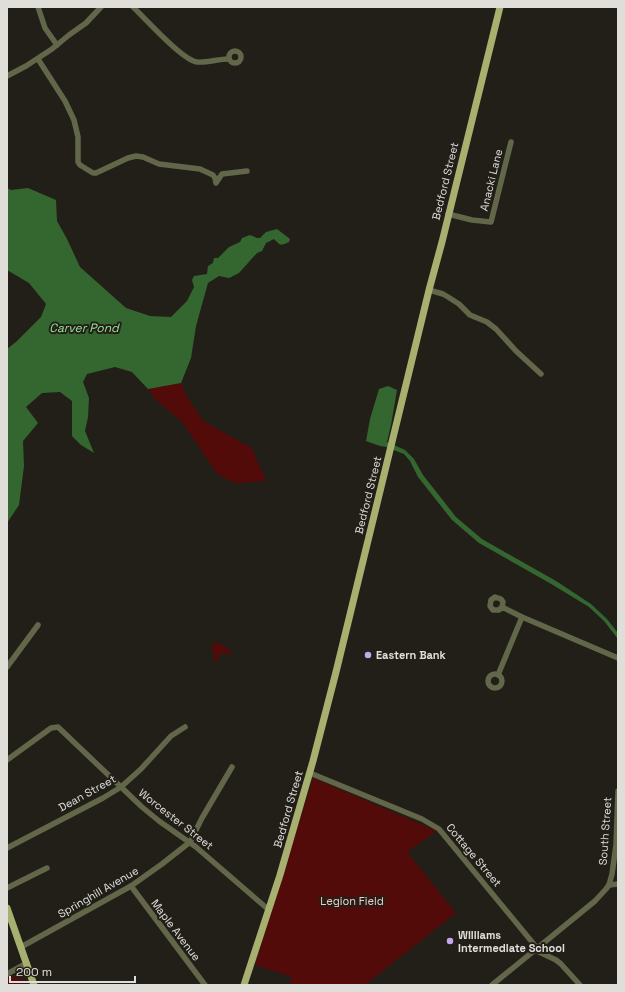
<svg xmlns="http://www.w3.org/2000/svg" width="625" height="992" font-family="'Space Grotesk',sans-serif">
<rect width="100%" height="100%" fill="#221f19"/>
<!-- green -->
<g fill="#520b08">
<polygon points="181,383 185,393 203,421 252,448 266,481 235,483 217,474 182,422 154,398 148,389"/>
<path d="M216,643C224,645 230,648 231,656L230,657L229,656L228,653L218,655L219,659H218L219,662H215L211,644Z"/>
<polygon points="313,778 437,831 407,852 456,913 365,985 289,985 292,977 255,965"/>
<polygon points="10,976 23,979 26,985 24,985 22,983 20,984 18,982 13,985 7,985 7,977"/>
</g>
<!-- water -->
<g fill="#33672f">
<path d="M7,188L11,190L28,188L56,200L57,221L67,239L80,267L126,308L150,316L171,317L187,301L194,287L192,280L194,276L207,274L208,266L213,263L214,258H218L229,247L240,242L242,238L250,235L257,238H260L266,232L277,229L290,239L289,242C280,246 281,246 274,239L266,243L262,251L257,253L239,273L229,278L219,276L208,283L196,326L191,358L181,383L148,389L132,372L115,367L87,374L83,382L89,398L88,417L85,431L94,453L81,445L72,436V401L60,392L42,393L26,407L38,423L23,441L24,466L19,505L7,523V349L16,342L41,317L46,304L29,283L7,270Z"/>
<polygon points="388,386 397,390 391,425 387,442 405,450 414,459 423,475 456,517 482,539 556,581 591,604 607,619 618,633 618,639 604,621 589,607 553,585 479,543 452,520 418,477 410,461 404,454 386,447 380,446 366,441 370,419 379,389"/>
</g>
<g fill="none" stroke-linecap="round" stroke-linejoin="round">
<!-- minor -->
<g stroke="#636749" stroke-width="5.5">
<polyline points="38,7 45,28 57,45"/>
<path d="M133,7C146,19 182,60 197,62C206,63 219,59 228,59"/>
<circle cx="235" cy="57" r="6"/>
<polyline points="38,59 65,101 74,120 78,137 78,162 80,165 93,173 96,173 128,158 136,156 143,157 159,164 200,169 213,175 215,178 216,183 222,174 247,171"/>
<polyline points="7,76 26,66 52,49 69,35 86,23 101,7"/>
<polyline points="448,214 472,220 491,222 511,142"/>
<polyline points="429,290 443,294 448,297 459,304 470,315 487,322 496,329 516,351 541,374"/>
<polyline points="502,607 503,602 501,599 495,597 491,600 490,606 493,610 499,610 502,607 522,617"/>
<polyline points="7,667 38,625"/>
<circle cx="495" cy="681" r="7"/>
<polyline points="498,675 522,617 618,658"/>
<polyline points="7,760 51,728 58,727 142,807 159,821 196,847 255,898 269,910"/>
<polyline points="310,773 422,819 439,829 537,948"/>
<polyline points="7,848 103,798 121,787 141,769 171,736 185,727"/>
<polyline points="609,885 618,884"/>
<polyline points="131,886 205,985"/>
<polyline points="7,888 47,868"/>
<polyline points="21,947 131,886 162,864 190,842 202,818 232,767"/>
<polyline points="535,950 556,960 561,964 580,985"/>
<polyline points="7,974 27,963"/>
<polyline points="492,985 595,901 606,889 609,885 612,874 616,845 618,791"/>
</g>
<!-- major -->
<g stroke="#a8b06f" stroke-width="7">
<polyline points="7,908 34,985"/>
<polyline points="244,985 280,875 313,761 336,672 429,290 442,242 500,7"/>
</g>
</g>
<!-- markers -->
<g fill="#c5a7f1" stroke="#221f19" stroke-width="1.5">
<circle cx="368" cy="655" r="4"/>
<circle cx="450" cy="941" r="4"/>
</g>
<g text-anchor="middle" stroke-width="4" stroke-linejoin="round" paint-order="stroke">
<!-- street labels -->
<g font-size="11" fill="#e0ded9" stroke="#221f19">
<text transform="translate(491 180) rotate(-76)" y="4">Anacki Lane</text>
<text transform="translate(445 181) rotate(-76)" y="4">Bedford Street</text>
<text transform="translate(368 495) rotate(-76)" y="4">Bedford Street</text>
<text transform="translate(87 793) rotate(-29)" y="4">Dean Street</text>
<text transform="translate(288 809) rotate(-74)" y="4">Bedford Street</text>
<text transform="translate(176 819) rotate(38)" y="4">Worcester Street</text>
<text transform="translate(605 831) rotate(-86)" y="4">South Street</text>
<text transform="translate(474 855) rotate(50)" y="4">Cottage Street</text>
<text transform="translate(98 892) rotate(-30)" y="4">Springhill Avenue</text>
<text transform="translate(176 930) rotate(53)" y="4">Maple Avenue</text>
</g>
<!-- poi labels -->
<g font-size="11" font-weight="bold" fill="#e0ded9" stroke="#221f19" text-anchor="start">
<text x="376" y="659">Eastern Bank</text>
<text x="458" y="939">Williams<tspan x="458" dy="13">Intermediate School</tspan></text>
</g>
<!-- park labels -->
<g font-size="11" fill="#f8cac3" stroke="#221f19">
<text x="352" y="905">Legion Field</text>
</g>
<!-- water labels -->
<g font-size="12" font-style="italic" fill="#9be695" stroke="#221f19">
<text x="84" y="332">Carver Pond</text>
</g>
</g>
<!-- border -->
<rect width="625" height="992" fill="none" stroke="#e0ded9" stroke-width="16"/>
<!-- scale -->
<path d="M10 976v6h125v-6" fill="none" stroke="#e0ded9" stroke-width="2"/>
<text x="16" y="976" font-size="12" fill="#e0ded9" stroke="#221f19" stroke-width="3" paint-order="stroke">200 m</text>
</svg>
